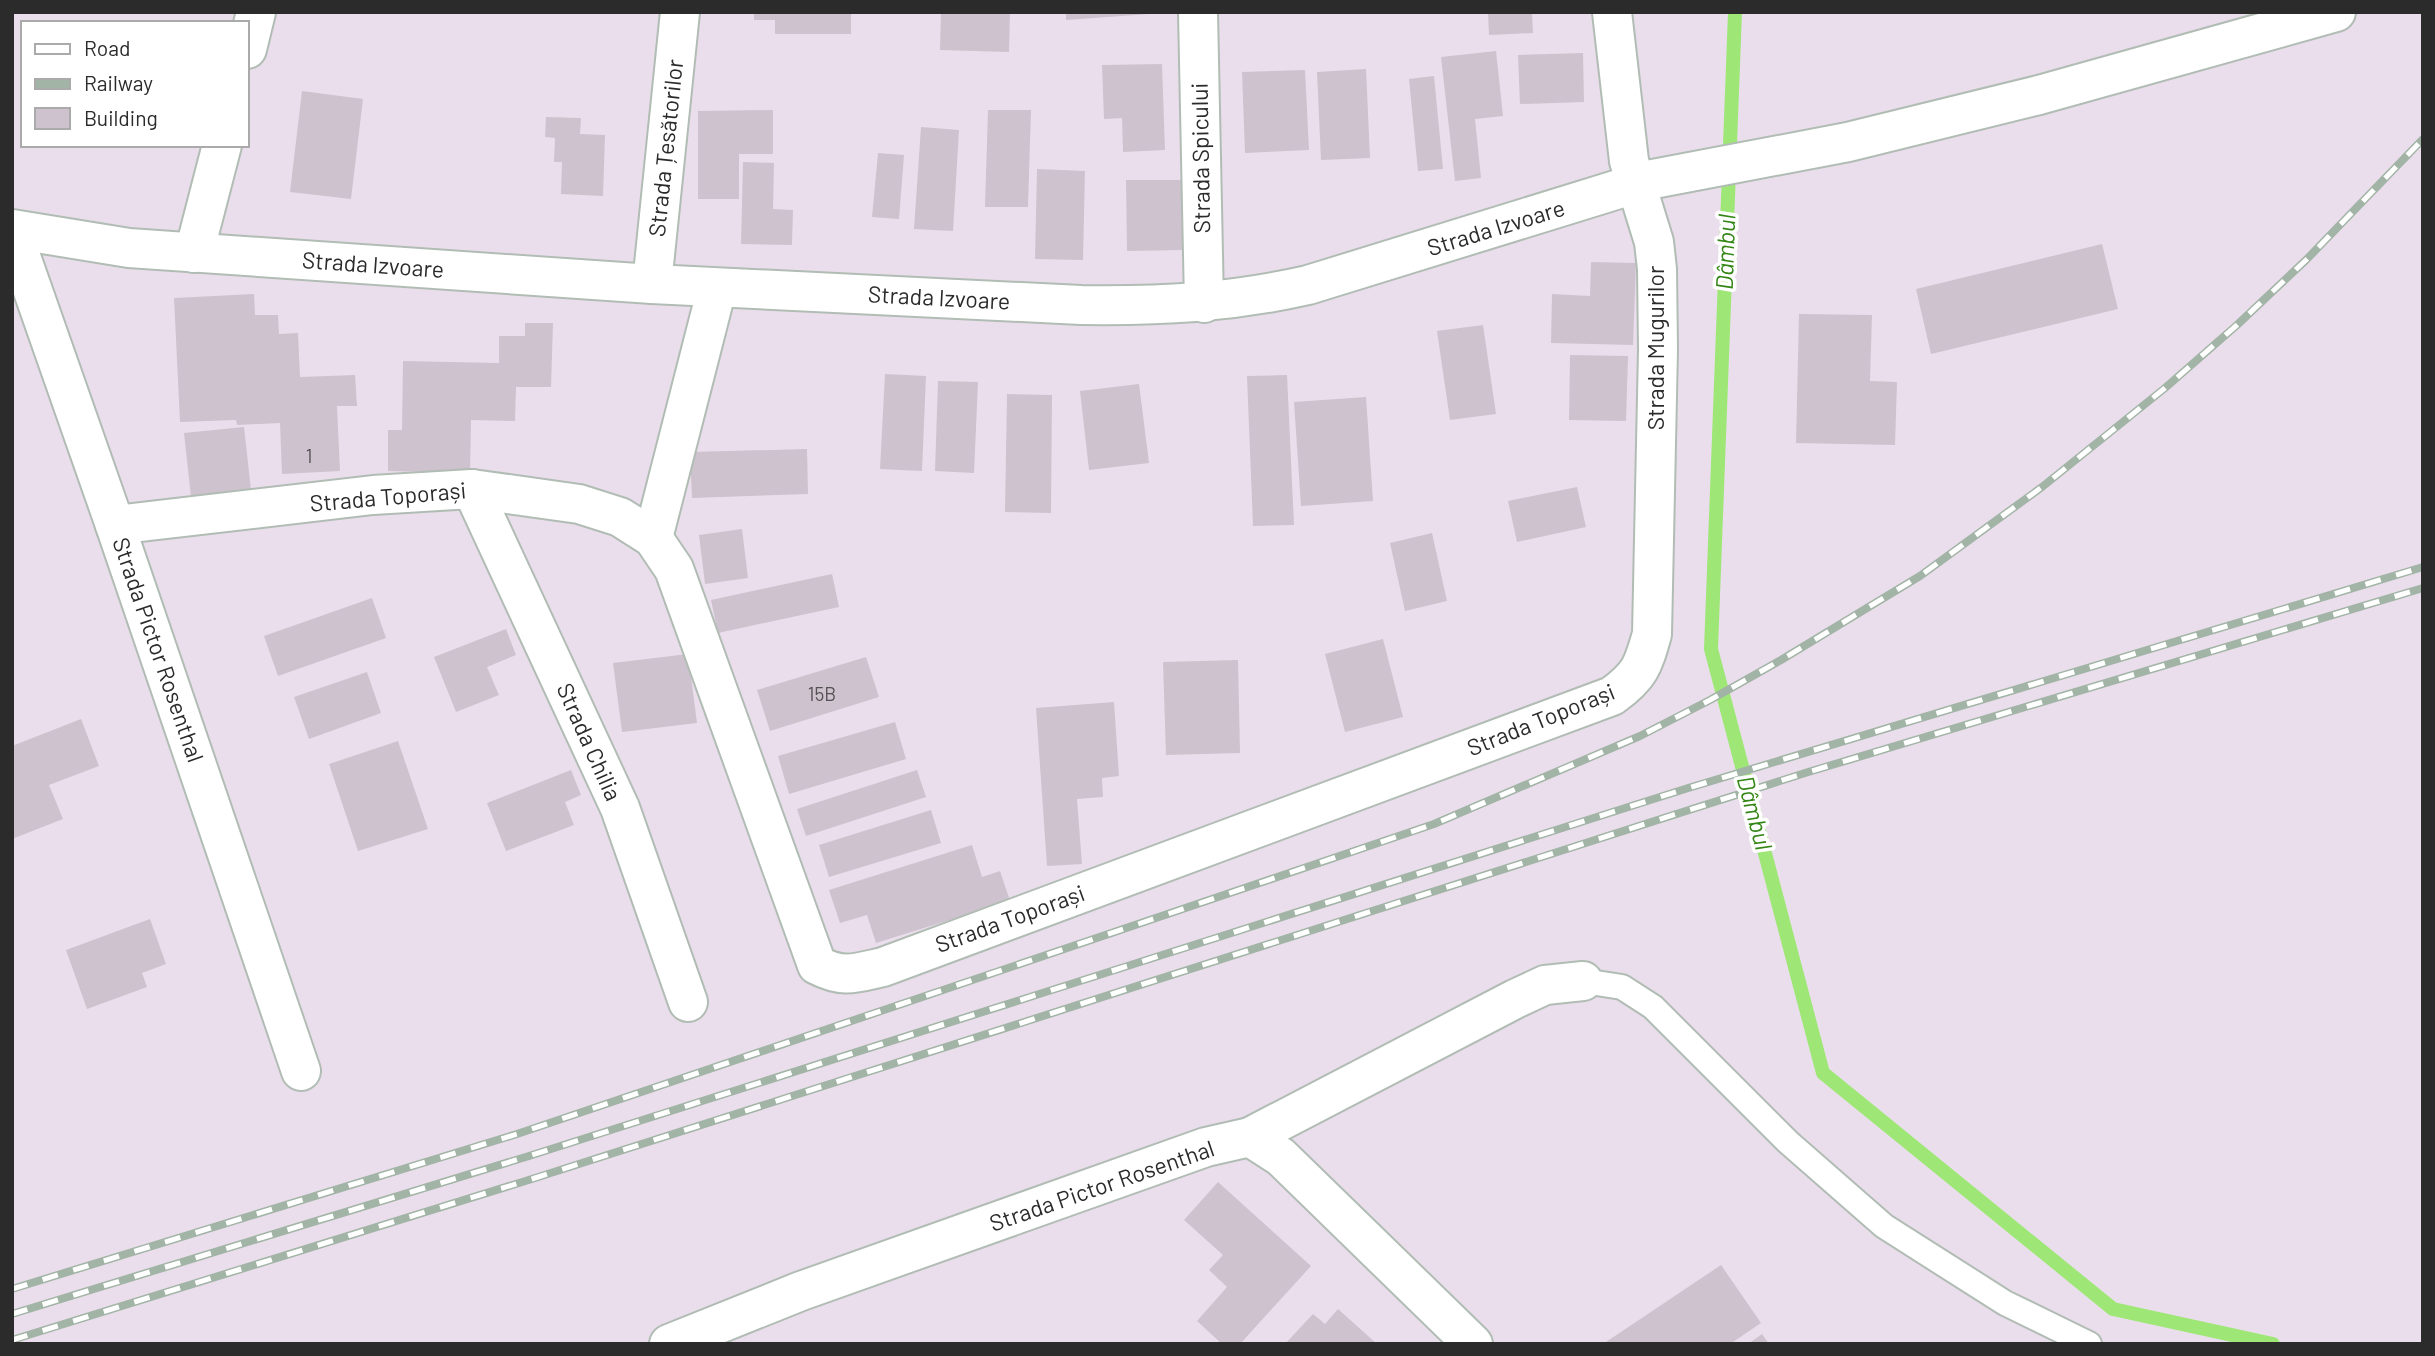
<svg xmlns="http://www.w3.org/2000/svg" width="2435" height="1356" font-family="Barlow,sans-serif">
<rect width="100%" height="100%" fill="#ebdeec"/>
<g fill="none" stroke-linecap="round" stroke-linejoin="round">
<!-- stream -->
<polyline stroke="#9ee777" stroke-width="14" points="1735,12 1711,649 1823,1073 2113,1309 2273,1344"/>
</g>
<!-- building -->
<g fill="#cec2ce">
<polygon points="754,12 851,12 851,34 775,34 775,20 754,20"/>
<polygon points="941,12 1010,12 1009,52 940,50"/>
<polygon points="1066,12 1149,12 1149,14 1066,20"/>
<polygon points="1488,12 1532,12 1533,33 1489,35"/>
<polygon points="1496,51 1503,116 1475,119 1481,178 1455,181 1441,57"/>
<polygon points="1583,53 1584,102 1520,104 1518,55"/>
<polygon points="1162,64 1165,150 1123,152 1122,118 1104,119 1102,65"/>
<polygon points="1366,69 1370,158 1321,160 1317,72"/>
<polygon points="1305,70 1309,150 1245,153 1242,72"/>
<polygon points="1434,76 1443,169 1418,171 1409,79"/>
<polygon points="302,91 363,99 351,199 290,192"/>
<polygon points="773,110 773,154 739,154 739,199 698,199 698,111"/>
<polygon points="988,110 1031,110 1028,207 985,207"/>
<polygon points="546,117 581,118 580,134 605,135 603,196 561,194 562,162 554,162 555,138 545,137"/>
<polygon points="921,127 959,130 953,231 914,229"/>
<polygon points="878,153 904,155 899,219 872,217"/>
<polygon points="743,162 774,163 773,209 793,210 792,245 741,244"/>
<polygon points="1037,169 1085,171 1083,260 1035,259"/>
<polygon points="1126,180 1182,180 1182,250 1127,251"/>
<polygon points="2102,244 2118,309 1931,354 1916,289"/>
<polygon points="1591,262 1636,263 1633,345 1551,343 1552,294 1590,296"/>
<polygon points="254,294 255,315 278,315 279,334 298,333 300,377 355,375 357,406 337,406 340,471 282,474 280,423 237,425 236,420 180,422 174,298"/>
<polygon points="1799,314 1872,315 1870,381 1897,382 1895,445 1796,443"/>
<polygon points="525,323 553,323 551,387 516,387 515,421 471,420 470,473 388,471 388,430 402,430 403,361 499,363 499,336 525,336"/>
<polygon points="1483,325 1496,414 1450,420 1437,331"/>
<polygon points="1570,355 1628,356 1626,421 1569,420"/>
<polygon points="885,374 926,376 922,471 880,469"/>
<polygon points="1287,375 1294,525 1253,526 1247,376"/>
<polygon points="938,381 978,382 974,473 935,471"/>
<polygon points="1139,384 1149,463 1089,470 1080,391"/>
<polygon points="1007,394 1052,395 1051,513 1005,512"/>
<polygon points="1366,397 1373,501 1301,506 1294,402"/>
<polygon points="244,427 251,490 191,497 184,433"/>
<polygon points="807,449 808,494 692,498 690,452"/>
<polygon points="1577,487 1586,527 1517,542 1508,501"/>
<polygon points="742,529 748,578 705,584 699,535"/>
<polygon points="1432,533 1447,601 1405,611 1390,543"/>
<polygon points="832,574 839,607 718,633 711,600"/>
<polygon points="372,598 386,638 278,676 264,636"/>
<polygon points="506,629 516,655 487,667 499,695 456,712 434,657"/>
<polygon points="1383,639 1403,717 1345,732 1325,654"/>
<polygon points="688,654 697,723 622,732 613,663"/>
<polygon points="866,657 879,697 770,731 757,690"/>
<polygon points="1238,660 1240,753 1166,755 1163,662"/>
<polygon points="367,672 381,713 309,739 294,697"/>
<polygon points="1114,702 1119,776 1102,778 1103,797 1077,799 1082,864 1047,866 1036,708"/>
<polygon points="81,719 99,766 49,785 63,819 12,839 12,746"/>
<polygon points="895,722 906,759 789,794 778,756"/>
<polygon points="398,741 428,829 358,851 329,764"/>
<polygon points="571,770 581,795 565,802 574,825 506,851 487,803"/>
<polygon points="917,770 926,797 806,836 797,809"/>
<polygon points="931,810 941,843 829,877 819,845"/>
<polygon points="972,845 982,877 1000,871 1010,901 876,943 867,915 840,923 829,890"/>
<polygon points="150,919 166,964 142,973 147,987 87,1009 66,950"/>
<polygon points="1218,1182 1311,1266 1240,1344 1222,1344 1197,1321 1227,1287 1209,1270 1223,1255 1184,1220"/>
<polygon points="1721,1265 1761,1323 1730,1344 1603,1344"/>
<polygon points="1338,1309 1377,1344 1285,1344 1313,1314 1325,1324"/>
<polygon points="1762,1334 1769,1344 1748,1344"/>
</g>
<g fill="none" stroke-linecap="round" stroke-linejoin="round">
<defs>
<polyline id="lane" points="1583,981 1622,987 1653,1007 1788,1142 1884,1226 2005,1303 2089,1344"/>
<g id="street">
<polyline points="1198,12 1204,303"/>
<polyline points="247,49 256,12"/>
<polyline points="12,231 115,525 301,1071"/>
<polyline points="194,253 222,145"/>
<polyline points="652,284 680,12"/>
<polyline points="472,489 620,808 688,1002"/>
<path d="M115,525L373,495L472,489L579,504L620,517L653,538L674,569L817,965C844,979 856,973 883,967L1612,696C1640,676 1643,666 1652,634L1658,349L1657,269L1654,242L1629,161L1612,12"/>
<polyline points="653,538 717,288"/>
<polyline points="1250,1137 1515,999 1545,985 1583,981"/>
<polyline points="669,1344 801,1291 1206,1147 1250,1137 1281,1157 1473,1344"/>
</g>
<path id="secondary" d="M12,229L129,248L652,284L1081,305C1162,306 1228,303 1308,285L1648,180L1848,142L2039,95L2336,12"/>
</defs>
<!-- lane casing -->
<use href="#lane" stroke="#b1bdb4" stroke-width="28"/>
<!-- street casing -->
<use href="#street" stroke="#b1bdb4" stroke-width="42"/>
<!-- secondary casing -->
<use href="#secondary" stroke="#b1bdb4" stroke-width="42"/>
<!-- lane -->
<use href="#lane" stroke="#fff" stroke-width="24"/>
<!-- street -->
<use href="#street" stroke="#fff" stroke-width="38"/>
<!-- secondary -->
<use href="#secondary" stroke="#fff" stroke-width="38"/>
<defs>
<g id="rail">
<polyline points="12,1289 517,1134 1434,824 1640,736 1710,700 1781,660 1920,576 2042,487 2165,388 2237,325 2306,260 2423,139"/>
<polyline points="12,1314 529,1156 1685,789 2423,567"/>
<polyline points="12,1340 535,1178 1805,773 2423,588"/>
</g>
</defs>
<!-- rail casing -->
<use href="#rail" stroke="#a1b4a5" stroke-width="8"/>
<!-- rail -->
<use href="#rail" stroke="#fff" stroke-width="5" stroke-dasharray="16" stroke-linecap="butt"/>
</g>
<g text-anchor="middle" stroke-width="7" stroke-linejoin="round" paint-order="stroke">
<!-- number labels -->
<g font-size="19" fill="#545154">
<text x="309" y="463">1</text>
<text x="822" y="701">15B</text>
</g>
<!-- street labels -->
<g font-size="23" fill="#2b2b2b" stroke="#fff">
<text transform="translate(666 148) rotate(-84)" y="8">Strada Țesătorilor</text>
<text transform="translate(1201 158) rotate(-91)" y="8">Strada Spicului</text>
<text transform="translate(1496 228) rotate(-17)" y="8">Strada Izvoare</text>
<text transform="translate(373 265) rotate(4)" y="8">Strada Izvoare</text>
<text transform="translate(939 298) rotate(3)" y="8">Strada Izvoare</text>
<text transform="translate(1656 348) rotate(-90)" y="8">Strada Mugurilor</text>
<text transform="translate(388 497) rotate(-5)" y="8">Strada Toporași</text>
<text transform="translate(158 650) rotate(71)" y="8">Strada Pictor Rosenthal</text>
<text transform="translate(1541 720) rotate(-22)" y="8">Strada Toporași</text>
<text transform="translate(589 742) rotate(66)" y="8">Strada Chilia</text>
<text transform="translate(1010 919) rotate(-20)" y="8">Strada Toporași</text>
<text transform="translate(1102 1186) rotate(-19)" y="8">Strada Pictor Rosenthal</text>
</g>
<!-- water labels -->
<g font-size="24" font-style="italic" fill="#348616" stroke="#fff">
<text transform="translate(1726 252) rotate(-88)" y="8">Dâmbul</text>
<text transform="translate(1754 813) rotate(75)" y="8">Dâmbul</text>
</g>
</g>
<!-- border -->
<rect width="2435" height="1356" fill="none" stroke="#2b2b2b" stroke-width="28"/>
<!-- legend -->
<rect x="21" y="21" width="228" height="126" fill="#ffffff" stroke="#aaaaaa" stroke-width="2"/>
<rect x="35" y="44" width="35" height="10" fill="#ffffff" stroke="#aaaaaa" stroke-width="2"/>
<text x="84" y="56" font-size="21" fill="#2b2b2b">Road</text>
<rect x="35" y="79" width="35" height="10" fill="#a1b4a5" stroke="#aaaaaa" stroke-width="2"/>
<text x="84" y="91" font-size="21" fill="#2b2b2b">Railway</text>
<rect x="35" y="108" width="35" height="21" fill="#cec2ce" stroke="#aaaaaa" stroke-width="2"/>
<text x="84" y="126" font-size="21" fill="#2b2b2b">Building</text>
</svg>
